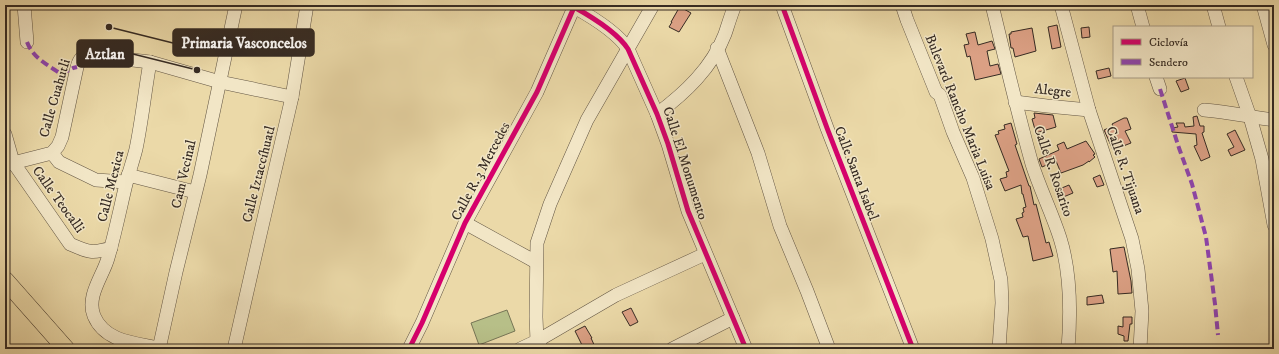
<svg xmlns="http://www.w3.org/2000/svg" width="1279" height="354" font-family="'IM FELL DW Pica',serif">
<rect width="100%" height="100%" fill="#ebd9a8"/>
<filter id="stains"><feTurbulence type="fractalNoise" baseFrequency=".005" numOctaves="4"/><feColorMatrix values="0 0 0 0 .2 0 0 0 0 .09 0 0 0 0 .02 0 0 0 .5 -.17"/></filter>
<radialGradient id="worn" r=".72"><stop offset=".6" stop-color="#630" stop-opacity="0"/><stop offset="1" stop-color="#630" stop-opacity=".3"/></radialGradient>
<!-- green -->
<polygon fill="#b7bf88" stroke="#767556" points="507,310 515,331 479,345 471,323"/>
<!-- building -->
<g fill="#dba084" stroke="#362b23">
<polygon points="679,8 681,9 682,8 691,13 679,32 669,27 672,22 671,22"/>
<polygon points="1057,25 1061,47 1052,49 1048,27"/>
<polygon points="1089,27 1090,37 1082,38 1081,28"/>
<polygon points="1032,28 1036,51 1015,57 1013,48 1011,48 1009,34 1011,34 1011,32"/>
<polygon points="975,32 978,45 992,41 995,49 987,51 990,66 998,64 1001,74 975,80 970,56 967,57 964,45 969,44 966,34"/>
<polygon points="1109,68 1111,76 1098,79 1096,71"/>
<polygon points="1185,78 1189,89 1181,92 1176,81"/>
<polygon points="1034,113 1053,115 1056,127 1036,133 1032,119 1035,118"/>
<polygon points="1197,116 1200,126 1204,126 1204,132 1202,133 1210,157 1201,161 1194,146 1197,145 1196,134 1172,132 1172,128 1178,127 1176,123 1184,123 1185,127 1194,126 1193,117"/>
<polygon points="1124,118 1127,118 1131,129 1125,131 1131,143 1113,150 1104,130 1113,126 1112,124"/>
<polygon points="1011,123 1017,144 1015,145 1029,186 1030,186 1034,205 1036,204 1046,243 1049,242 1053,256 1033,261 1028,236 1023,237 1016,219 1023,217 1022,213 1024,212 1023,208 1026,207 1023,194 1022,194 1021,185 1005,191 1000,179 1007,177 1006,172 1009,171 995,135 999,134 998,131 1005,129 1004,125"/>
<polygon points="1235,130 1245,150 1231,156 1228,150 1234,147 1227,134"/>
<polygon points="1086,141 1095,154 1093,155 1095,157 1089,162 1089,161 1083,165 1061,173 1056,161 1042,167 1039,159 1059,150 1057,145 1064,142 1067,149"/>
<polygon points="1100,175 1104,185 1097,187 1093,178"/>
<polygon points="1069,185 1073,193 1061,198 1057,190"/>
<polygon points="1124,247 1131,281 1132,293 1118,294 1117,271 1113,272 1110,249"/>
<polygon points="1102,295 1104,303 1087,305 1087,297"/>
<polygon points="631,308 638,322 630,326 622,312"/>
<polygon points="1123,317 1132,317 1132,324 1130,324 1128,341 1124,341 1124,336 1118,334 1118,326 1123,327"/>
<polygon points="585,326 592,338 591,338 596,349 584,349 575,331"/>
</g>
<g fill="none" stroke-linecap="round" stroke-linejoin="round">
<defs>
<g id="minor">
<polyline points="24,5 27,42"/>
<polyline points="782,5 827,128 913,349"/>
<polyline points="902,5 907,20 936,92 940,95 953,132 973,178 992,239 1001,280 1002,303 999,349"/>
<path d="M992,5C1005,58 1017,111 1032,164C1040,189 1052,213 1060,238C1071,273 1071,312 1068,349"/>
<polyline points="1061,5 1089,110 1132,239 1138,269 1142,311 1140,349"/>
<polyline points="1137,5 1143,27"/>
<polyline points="1213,5 1219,27"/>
<polyline points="1263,5 1274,45"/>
<path d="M574,7C592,17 617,32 628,49L657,114L668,144L688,211L746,349"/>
<polyline points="717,48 758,153 780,226 807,291 829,349"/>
<path d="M150,62C145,90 142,120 136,149C133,161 129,172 126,184C120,209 115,234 108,258C103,276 86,296 94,316C105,342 135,343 159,348"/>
<polyline points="1156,77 1160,89"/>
<polyline points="1236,77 1250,117 1262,159 1274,225"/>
<polyline points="1015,102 1047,106 1089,110"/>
<path d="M1204,110C1228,112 1251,117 1274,120"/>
<path d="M657,114C685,93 712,68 725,34C728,25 731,15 735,5"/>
<path d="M5,134L13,162L70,244C88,252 92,254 111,248"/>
<polyline points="52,153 59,162 96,180 126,182"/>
<path d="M5,165L52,153L58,146L62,137L77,67C79,60 81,56 89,55L150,62L220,82L292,97"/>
<polyline points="128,175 195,192"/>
<polyline points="465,223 536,262"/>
<polyline points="159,349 176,272 200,175 236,5"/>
<polyline points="234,349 260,235 292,97 307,5"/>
<polyline points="409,349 422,323 465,223 537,92 575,5"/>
<polyline points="520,349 537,341 616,295 705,254"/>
<polyline points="542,349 537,341 536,317 537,243 550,204 587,120 653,5"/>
<polyline points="672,349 733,318"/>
</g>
<polyline id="major" points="5,280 66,349"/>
</defs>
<!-- minor casing -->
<use href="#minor" stroke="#635644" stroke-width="14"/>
<!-- major casing -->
<use href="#major" stroke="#362b23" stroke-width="18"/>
<!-- minor -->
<use href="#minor" stroke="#f2e6c6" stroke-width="13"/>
<!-- major -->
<use href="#major" stroke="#ebd9a8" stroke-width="17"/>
<!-- quiet -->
<g stroke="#8e44ad" stroke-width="4" stroke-dasharray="8 4" stroke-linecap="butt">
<path d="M27,42C33,58 48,65 61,74L73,68L77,67"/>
<polyline points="1160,89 1179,148 1192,184 1206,237 1215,304 1218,335"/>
</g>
<defs>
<g id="cycleway">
<polyline points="782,5 827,128 913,349"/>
<path d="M574,7C592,17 617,32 628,49L657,114L668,144L688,211L746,349"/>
<polyline points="409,349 422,323 465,223 537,92 575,5"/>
</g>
</defs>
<!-- cycleway casing -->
<use href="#cycleway" stroke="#f2e6c6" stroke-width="8"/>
<!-- cycleway -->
<use href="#cycleway" stroke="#d6006c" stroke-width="5"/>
</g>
<g text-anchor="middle" stroke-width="3" stroke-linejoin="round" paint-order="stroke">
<!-- street labels -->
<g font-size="14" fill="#362b23" stroke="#f2e6c6">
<text transform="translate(1053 90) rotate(6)" y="5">Alegre</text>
<text transform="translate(54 98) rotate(-74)" y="5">Calle Cuahutli</text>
<text transform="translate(961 112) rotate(68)" y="5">Bulevard Rancho Maria Luisa</text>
<text transform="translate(686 163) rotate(72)" y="5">Calle El Monumento</text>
<text transform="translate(1126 170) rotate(71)" y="5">Calle R. Tijuana</text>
<text transform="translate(480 171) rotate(-62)" y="5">Calle R. 3 Mercedes</text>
<text transform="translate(1054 171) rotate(71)" y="5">Calle R. Rosarito</text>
<text transform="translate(857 173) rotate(69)" y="5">Calle Santa Isabel</text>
<text transform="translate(183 174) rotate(-77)" y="5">Cam Vecinal</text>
<text transform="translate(258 174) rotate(-76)" y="5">Calle Iztaccíhuatl</text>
<text transform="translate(110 186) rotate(-76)" y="5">Calle Mexica</text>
<text transform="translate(59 199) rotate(54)" y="5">Calle Teocalli</text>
</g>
</g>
<!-- callouts -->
<path fill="none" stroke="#362b23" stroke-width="1.5" d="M109 27L173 43M197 70L133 54"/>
<g fill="#362b23" stroke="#f2e6c6" stroke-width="1.5">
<circle cx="109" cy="27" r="4"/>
<circle cx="197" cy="70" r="4"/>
</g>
<g fill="#362b23" stroke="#362b23" stroke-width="1.5">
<rect x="173" y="29" width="141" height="27" rx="4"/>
<rect x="77" y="40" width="56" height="27" rx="4"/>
</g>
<g font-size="15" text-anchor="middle" font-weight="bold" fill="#fff">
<text x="244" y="48">Primaria Vasconcelos</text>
<text x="105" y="59">Aztlan</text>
</g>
<!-- margin -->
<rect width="1279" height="354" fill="none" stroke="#ebd9a8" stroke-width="20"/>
<rect x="6" y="6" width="1267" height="342" fill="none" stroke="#362b23" stroke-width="2"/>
<rect x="10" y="10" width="1259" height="334" fill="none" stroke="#362b23"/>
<!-- legend -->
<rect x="1113" y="26" width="140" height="52" fill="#f2e6c6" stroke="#a79b85"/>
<rect x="1121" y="39" width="20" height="6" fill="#d6006c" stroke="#a79b85"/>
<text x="1149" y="46" font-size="12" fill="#362b23">Ciclovía</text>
<rect x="1121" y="59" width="20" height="6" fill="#8e44ad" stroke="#a79b85"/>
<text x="1149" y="66" font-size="12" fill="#362b23">Sendero</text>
<rect width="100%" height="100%" filter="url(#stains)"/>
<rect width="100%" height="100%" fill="url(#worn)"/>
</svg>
